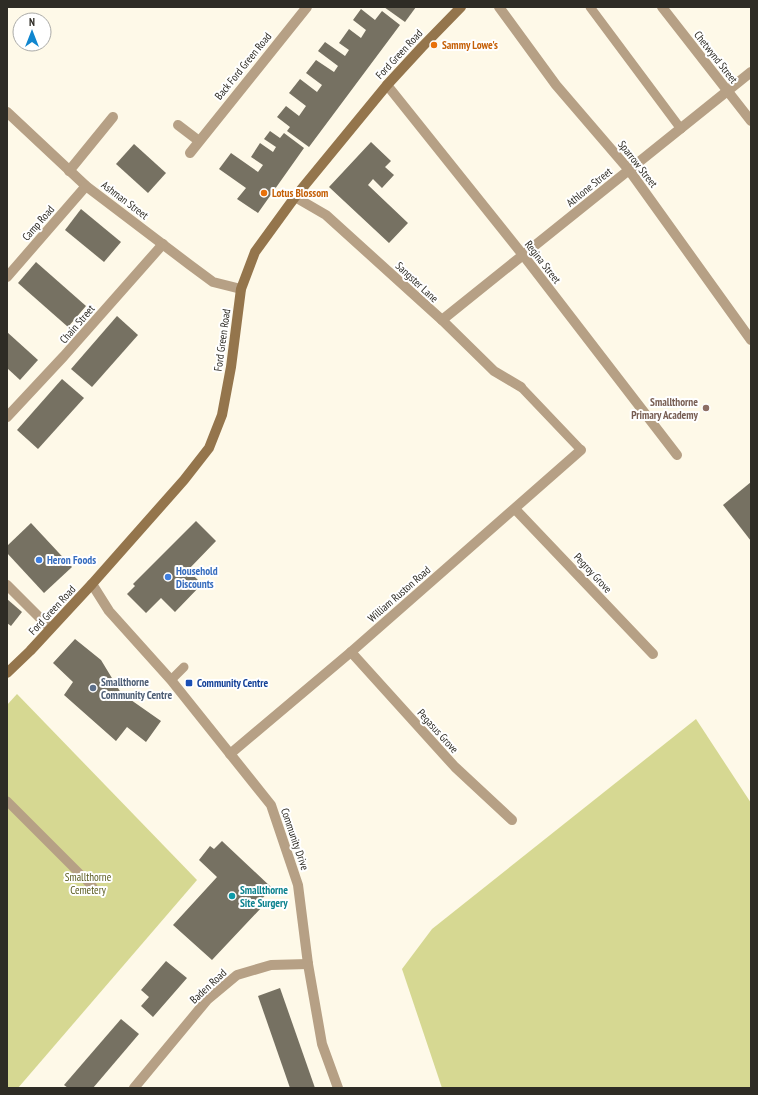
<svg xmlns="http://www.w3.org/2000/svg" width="758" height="1095" font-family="'PT Sans Narrow',sans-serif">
<rect width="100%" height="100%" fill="#fef9e8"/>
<!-- green -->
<g fill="#d6d892">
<polygon points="17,694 197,880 18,1088 7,1088 7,705"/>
<polygon points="696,719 751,803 751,1088 442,1088 402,969 432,929"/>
</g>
<!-- building -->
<g fill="#767162">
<polygon points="384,7 416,7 405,22"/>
<polygon points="361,9 375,20 382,11 400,25 309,147 287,131 290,127 277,117 286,106 299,116 306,106 289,93 300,79 317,92 322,85 306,73 316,60 334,72 338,66 318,51 325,42 345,56 349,50 339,43 349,29 361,38 366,30 353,20"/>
<polygon points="270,131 280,138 284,133 304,148 258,213 237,199 246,188 219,169 231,153 258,172 263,165 251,157 260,143 273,152 276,147 264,139"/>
<polygon points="371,142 391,161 385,167 394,175 382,188 373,179 368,185 408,223 389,243 329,187"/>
<polygon points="134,144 166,173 148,193 116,164"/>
<polygon points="81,209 121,242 104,262 65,230"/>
<polygon points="36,262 86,306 68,327 18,283"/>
<polygon points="117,316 138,335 92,387 71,369"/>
<polygon points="7,332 38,360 20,380 7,368"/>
<polygon points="62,379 84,398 38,449 17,430"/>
<polygon points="751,482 751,541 723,505"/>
<polygon points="196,521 216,541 188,570 202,584 175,612 161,598 146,613 127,594 135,586 133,584"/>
<polygon points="31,523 72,567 44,593 7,553 7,546"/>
<polygon points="7,599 22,612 11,626 7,623"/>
<polygon points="75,639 101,660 121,693 161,721 146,742 127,727 116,741 64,695 73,682 53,663"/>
<polygon points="222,841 272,888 258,903 262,907 212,960 173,925 217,877 199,860 210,846 214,849"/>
<polygon points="166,961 187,978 153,1017 141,1006 149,997 141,990"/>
<polygon points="280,988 315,1088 290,1088 258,996"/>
<polygon points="121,1019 139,1034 93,1088 68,1088 64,1085"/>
</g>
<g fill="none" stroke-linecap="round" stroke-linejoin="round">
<!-- service -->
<g stroke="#b6a085" stroke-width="9">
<polyline points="590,7 681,129"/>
<polyline points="521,387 581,450"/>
<polyline points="171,680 184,667"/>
<polyline points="7,801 93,887"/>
</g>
<!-- minor -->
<g stroke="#b6a085" stroke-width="10">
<polyline points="499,7 556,85 629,170 751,340"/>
<polyline points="662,7 751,121"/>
<polyline points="387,85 523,255 677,455"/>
<polyline points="7,112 86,186 190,265 213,282 241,289"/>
<polyline points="178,125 199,141"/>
<polyline points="190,153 307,7"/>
<polyline points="69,171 113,117"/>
<polyline points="295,197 326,215 442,320 494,371 521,387"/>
<polyline points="7,277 86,186"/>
<polyline points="442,320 751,72"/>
<polyline points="7,417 64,356 163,244"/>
<polyline points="515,509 653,654"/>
<polyline points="92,584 109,611 171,680 271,805 298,885 308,964 322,1044 338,1088"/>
<polyline points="7,585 50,628"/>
<polyline points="351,652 455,767 512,820"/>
<polyline points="230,754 351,652 581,450"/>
<polyline points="134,1088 207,1000 237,975 271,965 308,964"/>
</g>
<!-- secondary -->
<polyline stroke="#94754c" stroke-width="10" points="7,673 30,651 92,584 184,480 209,448 222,415 231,367 241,289 255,252 295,197 387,85 422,47 461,7"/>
</g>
<!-- markers -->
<g fill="#e8710a" stroke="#fff" stroke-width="1.5">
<circle cx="434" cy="45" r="4"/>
<circle cx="264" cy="193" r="4"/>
</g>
<circle fill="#8d6e63" stroke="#fff" stroke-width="1.5" cx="706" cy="408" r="4"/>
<g fill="#3f7fe0" stroke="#fff" stroke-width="1.5">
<circle cx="39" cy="560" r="4"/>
<circle cx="168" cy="577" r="4"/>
</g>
<rect fill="#1a4fb4" stroke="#fff" stroke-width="1.5" x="185" y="679" width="8" height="8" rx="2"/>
<circle fill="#5c6f8a" stroke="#fff" stroke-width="1.5" cx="93" cy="688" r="4"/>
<circle fill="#0f9aa8" stroke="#fff" stroke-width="1.5" cx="232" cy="896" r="4"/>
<g text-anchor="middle" stroke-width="4" stroke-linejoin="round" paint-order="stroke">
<!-- food labels -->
<g font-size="11" font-weight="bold" fill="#c56008" stroke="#fff" text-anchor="start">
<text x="442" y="49">Sammy Lowe's</text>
<text x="272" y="197">Lotus Blossom</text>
</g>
<!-- street labels -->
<g font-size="11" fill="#2e2c25" stroke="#fff">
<text transform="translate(399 54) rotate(-47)" y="4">Ford Green Road</text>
<text transform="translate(716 57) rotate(52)" y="4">Chetwynd Street</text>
<text transform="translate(243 66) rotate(-51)" y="4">Back Ford Green Road</text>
<text transform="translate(638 164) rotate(52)" y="4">Sparrow Street</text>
<text transform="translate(589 187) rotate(-39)" y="4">Athlone Street</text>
<text transform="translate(125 200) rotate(37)" y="4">Ashman Street</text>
<text transform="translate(38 223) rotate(-49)" y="4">Camp Road</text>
<text transform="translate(543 262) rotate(52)" y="4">Regina Street</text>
<text transform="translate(417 282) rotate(43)" y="4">Sangster Lane</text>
<text transform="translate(77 324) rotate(-49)" y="4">Chain Street</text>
<text transform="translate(222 340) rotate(-82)" y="4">Ford Green Road</text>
<text transform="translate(593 573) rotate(47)" y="4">Pegroy Grove</text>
<text transform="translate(399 594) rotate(-41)" y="4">William Ruston Road</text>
<text transform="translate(52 610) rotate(-47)" y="4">Ford Green Road</text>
<text transform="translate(438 731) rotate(48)" y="4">Pegasus Grove</text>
<text transform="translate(295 839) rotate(71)" y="4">Community Drive</text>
<text transform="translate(208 986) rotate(-43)" y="4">Baden Road</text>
</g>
<!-- education labels -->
<g font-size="11" font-weight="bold" fill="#785e54" stroke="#fff" text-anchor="end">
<text x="698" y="406">Smallthorne<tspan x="698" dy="13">Primary Academy</tspan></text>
</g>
<!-- shop labels -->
<g font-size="11" font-weight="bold" fill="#366cbe" stroke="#fff" text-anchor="start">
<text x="47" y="564">Heron Foods</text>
<text x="176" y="575">Household<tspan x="176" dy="13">Discounts</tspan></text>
</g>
<!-- service labels -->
<g font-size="11" font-weight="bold" fill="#4e5e75" stroke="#fff" text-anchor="start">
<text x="101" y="686">Smallthorne<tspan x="101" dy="13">Community Centre</tspan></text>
</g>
<!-- transit labels -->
<g font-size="11" font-weight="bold" fill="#164399" stroke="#fff" text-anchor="start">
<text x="197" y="687">Community Centre</text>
</g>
<!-- park labels -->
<g font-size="11" fill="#595a1f" stroke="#fff">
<text x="88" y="881">Smallthorne<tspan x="88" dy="13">Cemetery</tspan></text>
</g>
<!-- culture labels -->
<g font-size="11" font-weight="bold" fill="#0d838f" stroke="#fff" text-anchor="start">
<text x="240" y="894">Smallthorne<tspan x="240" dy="13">Site Surgery</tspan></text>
</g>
</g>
<!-- border -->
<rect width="758" height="1095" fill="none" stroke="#2e2c25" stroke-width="16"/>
<!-- north arrow -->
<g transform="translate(32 32)"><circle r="19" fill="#ffffff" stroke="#ababa8"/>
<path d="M0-3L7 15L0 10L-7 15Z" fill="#1086cf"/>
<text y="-6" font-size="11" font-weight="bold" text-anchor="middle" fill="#2e2c25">N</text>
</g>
</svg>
